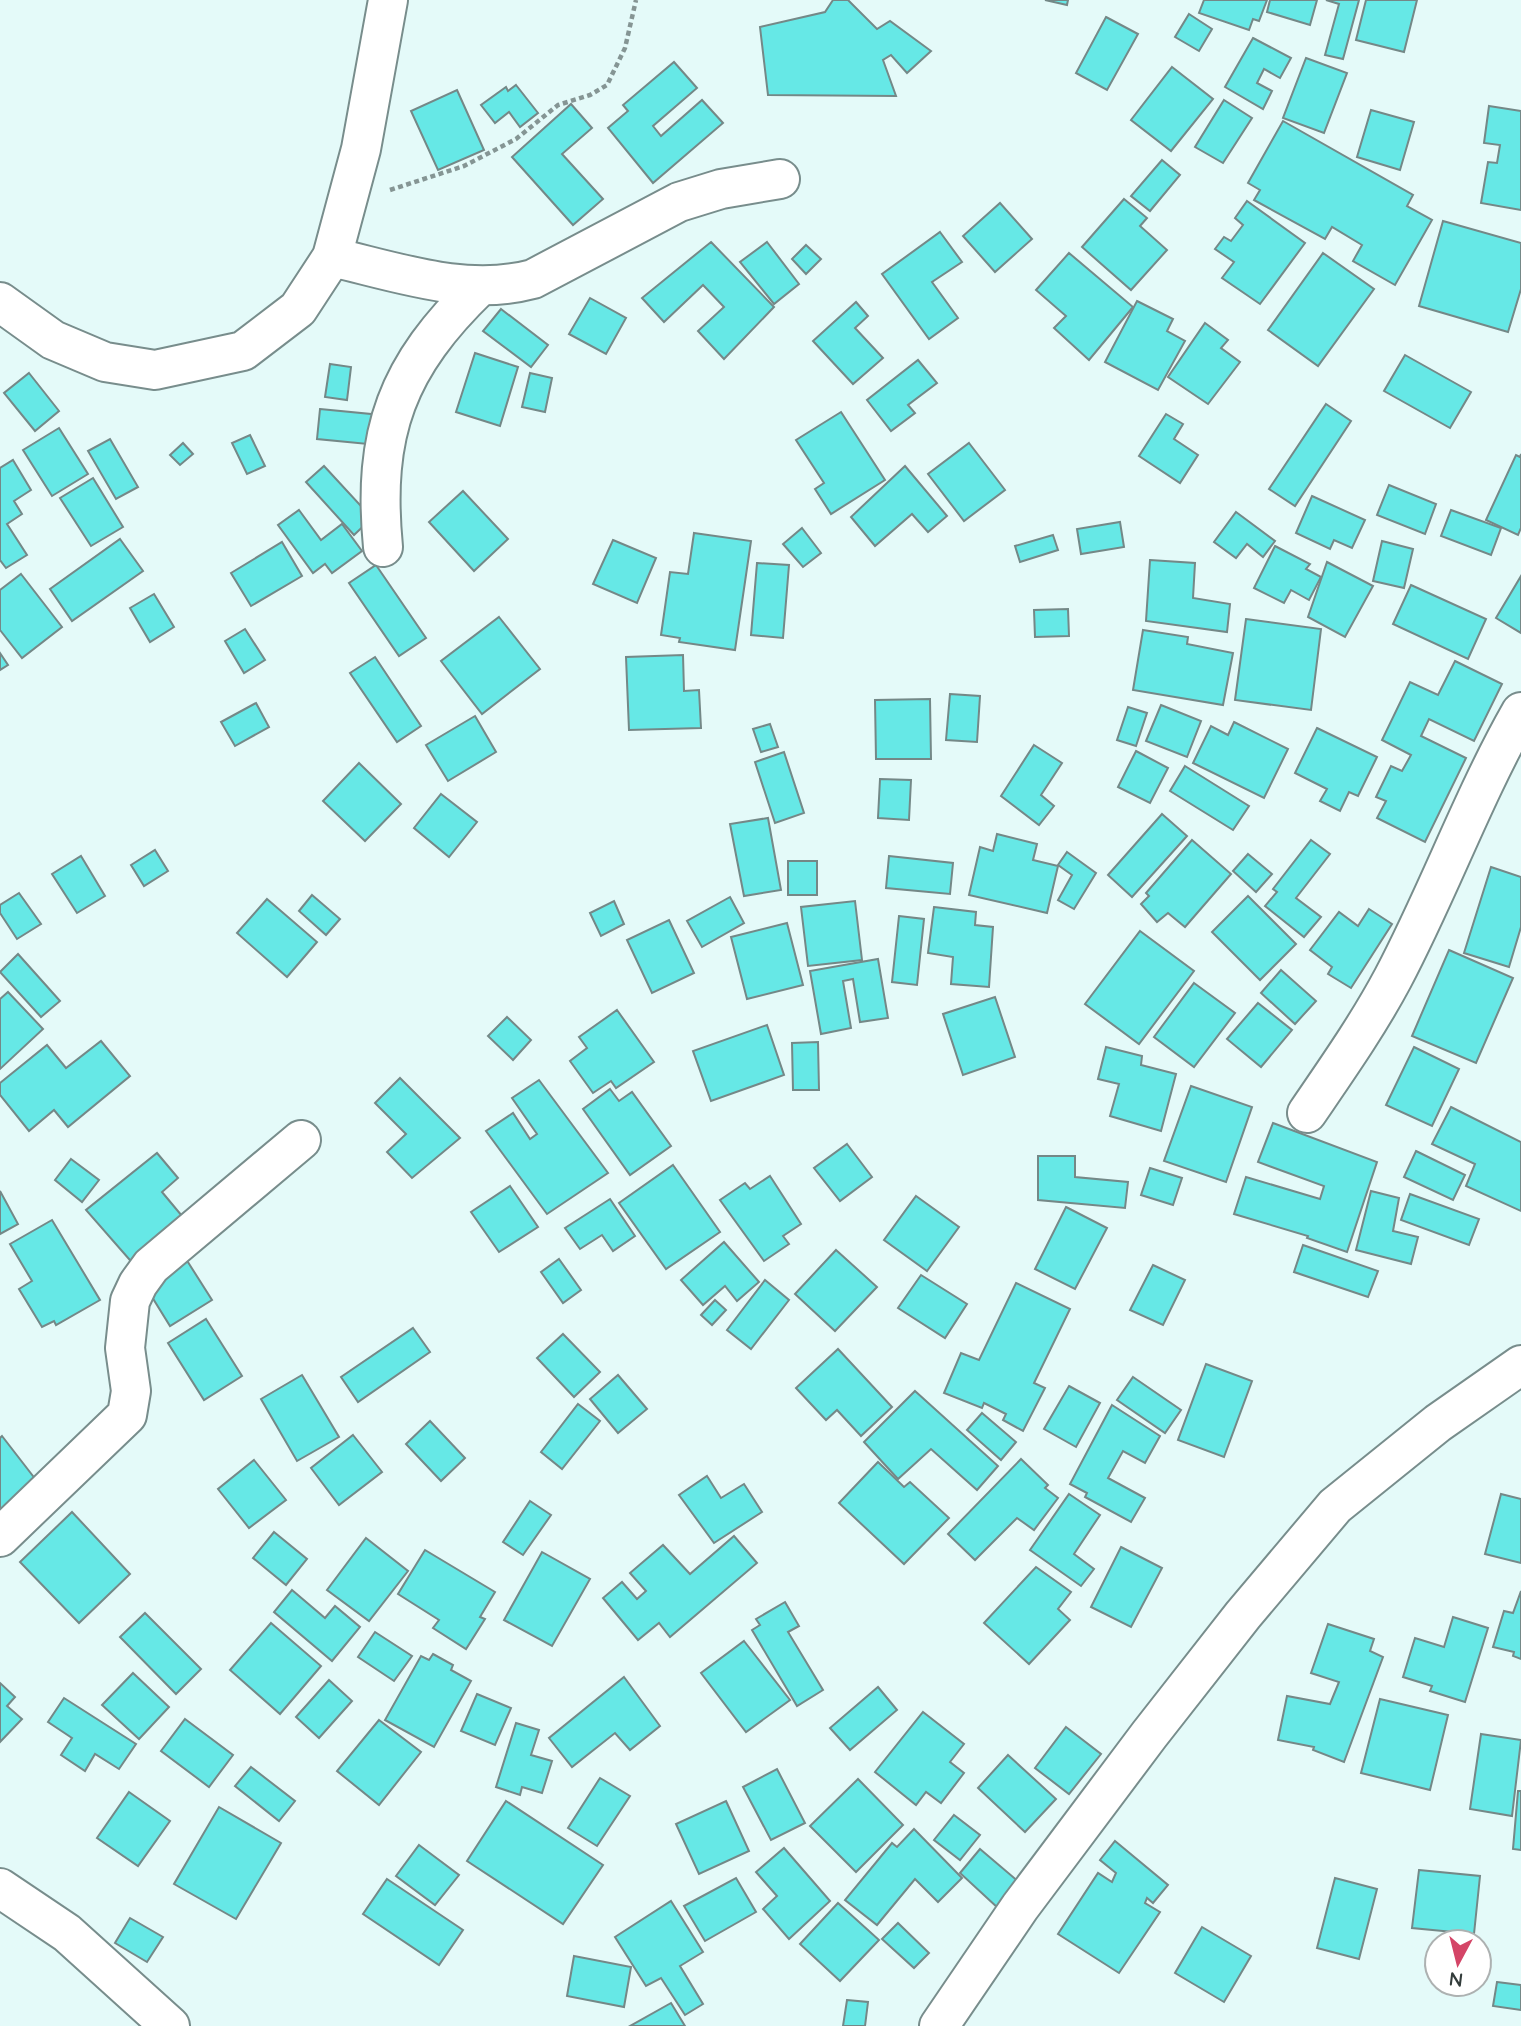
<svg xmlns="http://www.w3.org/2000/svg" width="1521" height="2026" font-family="Quicksand,sans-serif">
<rect width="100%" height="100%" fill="#e4faf9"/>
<!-- building -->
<g fill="#66e8e6" stroke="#748887" stroke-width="2">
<polygon points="833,0 848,0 877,29 890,21 931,51 907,73 891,55 883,60 896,96 768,95 760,27 825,12"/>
<polygon points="1045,0 1068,0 1067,5"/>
<polygon points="1204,0 1267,0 1259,21 1253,19 1249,30 1199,13"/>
<polygon points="1270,0 1317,0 1310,25 1267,12"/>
<polygon points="1326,0 1359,0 1343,59 1325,55 1339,4"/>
<polygon points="1366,0 1417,0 1404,52 1356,40"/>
<polygon points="1189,14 1212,29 1199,51 1175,37"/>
<polygon points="1106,17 1138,34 1107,90 1076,73"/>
<polygon points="1253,38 1291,58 1280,78 1264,69 1257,83 1272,91 1263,109 1225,87"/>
<polygon points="1306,58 1347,73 1324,133 1283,118"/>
<polygon points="674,62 697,88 653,126 661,136 702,100 723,123 653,183 608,128 628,111 623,105"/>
<polygon points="1172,67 1213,99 1171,151 1131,120"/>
<polygon points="516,85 538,113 520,127 509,112 495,123 481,105 506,87 508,91"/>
<polygon points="457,90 484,150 438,170 411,111"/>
<polygon points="1224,100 1252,118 1223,163 1195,147"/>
<polygon points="571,104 592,128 562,154 603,199 573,225 512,157"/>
<polygon points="1489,106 1521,111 1521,210 1481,203 1488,162 1497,163 1500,145 1484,143"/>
<polygon points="1371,110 1414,122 1400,170 1357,157"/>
<polygon points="1283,121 1413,195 1407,206 1432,220 1395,285 1353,261 1362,245 1332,227 1325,239 1254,200 1260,190 1248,183"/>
<polygon points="1162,160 1180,175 1150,211 1131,196"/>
<polygon points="1124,199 1147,218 1140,226 1167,250 1131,290 1082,247"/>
<polygon points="1247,201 1305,243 1260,304 1222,278 1234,262 1215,249 1224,237 1231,241 1243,225 1235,218"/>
<polygon points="1000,203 1032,239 995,272 963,236"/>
<polygon points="1443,221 1521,243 1521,289 1508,332 1419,306"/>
<polygon points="940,232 962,262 932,282 958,318 929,339 882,274"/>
<polygon points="711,242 774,307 724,359 698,331 724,307 703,285 664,322 642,298"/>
<polygon points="767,242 799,284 774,304 740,262"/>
<polygon points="806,245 821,259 806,274 792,259"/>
<polygon points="1069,253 1133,307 1089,360 1054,328 1066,316 1036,290"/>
<polygon points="1323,253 1374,289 1318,366 1268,330"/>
<polygon points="590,298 626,318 606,354 569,334"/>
<polygon points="1137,301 1173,319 1167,331 1185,341 1158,390 1105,362"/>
<polygon points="856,302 868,316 855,328 883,358 853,384 813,341"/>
<polygon points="501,309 548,345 531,367 483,331"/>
<polygon points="1205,323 1228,340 1221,348 1240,362 1208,404 1168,377"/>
<polygon points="475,353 518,367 500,426 456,412"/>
<polygon points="1405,355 1471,392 1450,428 1384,391"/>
<polygon points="918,360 937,383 908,405 915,413 891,431 867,400"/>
<polygon points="330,364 351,367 347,400 325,397"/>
<polygon points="29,373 59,411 35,431 4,393"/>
<polygon points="530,373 552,378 545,412 522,407"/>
<polygon points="1326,404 1351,421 1295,506 1269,489"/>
<polygon points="320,409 381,415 378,445 317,439"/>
<polygon points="841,412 885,480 831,514 815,489 824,483 796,440"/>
<polygon points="1166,414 1183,424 1174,439 1198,455 1180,483 1139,456"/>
<polygon points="59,428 88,474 52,496 23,450"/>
<polygon points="250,435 265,466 247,474 232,443"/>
<polygon points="110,439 138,487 116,499 88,451"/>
<polygon points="183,443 193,454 180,465 170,455"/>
<polygon points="969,443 1005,490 964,521 928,474"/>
<polygon points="1521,454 1521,528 1518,535 1486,520 1516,455 1520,457"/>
<polygon points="13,460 31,490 14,501 22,514 7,524 27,555 6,568 0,560 0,468"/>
<polygon points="324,466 372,518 354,535 306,482"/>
<polygon points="905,466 947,516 928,532 912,514 875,546 851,517"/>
<polygon points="93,478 123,527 91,546 60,498"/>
<polygon points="1389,485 1436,504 1425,534 1377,515"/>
<polygon points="463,491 508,539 474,571 429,522"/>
<polygon points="1312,496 1365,520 1352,548 1334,540 1330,549 1296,533"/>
<polygon points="299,510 321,540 342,524 362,551 332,573 325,564 313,573 278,525"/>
<polygon points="1451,510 1501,528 1491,555 1441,536"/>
<polygon points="1236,512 1275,541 1263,557 1247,544 1236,558 1214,542"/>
<polygon points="1120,522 1124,547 1081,554 1077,529"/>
<polygon points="802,528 821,553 803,567 783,544"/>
<polygon points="694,533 751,541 735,650 679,642 680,638 661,635 670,572 688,574"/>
<polygon points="1053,535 1058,550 1020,562 1015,546"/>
<polygon points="120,539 143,571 72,621 50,589"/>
<polygon points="613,540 656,558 637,603 593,584"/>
<polygon points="1382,541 1413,549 1404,588 1373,581"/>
<polygon points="282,542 302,576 251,606 231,573"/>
<polygon points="1275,546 1310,564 1306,569 1321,577 1309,600 1291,590 1284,603 1254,588"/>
<polygon points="1150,560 1195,563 1193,598 1230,604 1227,632 1146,621"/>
<polygon points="1327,562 1373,586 1345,637 1308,617"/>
<polygon points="757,563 789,565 783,638 751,635"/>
<polygon points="376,565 426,638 399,656 349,583"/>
<polygon points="21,574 62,627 22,658 0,630 0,590"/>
<polygon points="1521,576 1521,633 1496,618"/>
<polygon points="1411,585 1486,619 1468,659 1393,624"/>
<polygon points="154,594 174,627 150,642 130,608"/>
<polygon points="1068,609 1069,636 1035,637 1034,610"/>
<polygon points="499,617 540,669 482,714 441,661"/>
<polygon points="1246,619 1321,629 1311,710 1235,700"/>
<polygon points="245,629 265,660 244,673 225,641"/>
<polygon points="1143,630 1188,637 1187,644 1233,653 1223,705 1133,690"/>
<polygon points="0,653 8,665 0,670"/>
<polygon points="683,655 684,691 699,690 701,728 629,730 626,657"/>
<polygon points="375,657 421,726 397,742 350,673"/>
<polygon points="1455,661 1502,684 1474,741 1429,719 1421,736 1466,758 1425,842 1377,818 1386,801 1376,797 1391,766 1402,771 1411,755 1382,740 1410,682 1438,695"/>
<polygon points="950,694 980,696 977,742 946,740"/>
<polygon points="930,699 931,759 876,759 875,700"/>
<polygon points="256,703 269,727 235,746 221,722"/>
<polygon points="1161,705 1201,721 1187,757 1146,741"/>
<polygon points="1128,707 1147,713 1136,746 1117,740"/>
<polygon points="475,716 496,752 448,781 426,745"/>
<polygon points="1234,722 1288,749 1264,798 1193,763 1211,726 1228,735"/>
<polygon points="770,724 778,747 761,752 753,729"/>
<polygon points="1317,728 1377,757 1358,796 1349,792 1340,811 1320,801 1327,789 1295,773"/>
<polygon points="1034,745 1062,763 1041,795 1054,806 1039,825 1001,796"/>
<polygon points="1136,751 1168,768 1150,803 1118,787"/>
<polygon points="784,752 804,813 775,823 755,762"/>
<polygon points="359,763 401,804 365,841 323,801"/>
<polygon points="1185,766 1249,806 1233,830 1170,791"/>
<polygon points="880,779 911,780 909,820 878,818"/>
<polygon points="441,794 477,822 449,857 414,828"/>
<polygon points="1162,814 1187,836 1132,897 1108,875"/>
<polygon points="768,818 781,890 744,896 730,824"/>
<polygon points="997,834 1037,844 1033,860 1058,866 1047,913 969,895 980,847 993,851"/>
<polygon points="1192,840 1231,874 1185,927 1168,913 1157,922 1141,904 1149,896 1146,893"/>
<polygon points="1311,840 1330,854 1296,898 1321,917 1304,937 1265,906 1277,892 1273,889"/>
<polygon points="155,850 168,871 144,886 131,865"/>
<polygon points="1067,852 1096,873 1074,909 1058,900 1072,875 1058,865"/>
<polygon points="1248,854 1272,874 1256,892 1233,871"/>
<polygon points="81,856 105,896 77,913 52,874"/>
<polygon points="889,856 953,863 950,894 886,888"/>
<rect x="788" y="861" width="29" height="34"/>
<polygon points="1491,867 1521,877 1521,927 1509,967 1464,953"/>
<polygon points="19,893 41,924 17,939 0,913 0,905"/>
<polygon points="312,895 340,919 326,935 299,911"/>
<polygon points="1248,896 1296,944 1260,980 1212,932"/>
<polygon points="730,897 744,923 702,947 687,921"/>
<polygon points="267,899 317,942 287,977 237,933"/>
<polygon points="614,901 624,924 601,936 590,913"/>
<polygon points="855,901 862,960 808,966 801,907"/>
<polygon points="934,907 976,912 975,925 993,927 989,987 951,984 953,957 928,953"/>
<polygon points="1369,909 1392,924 1351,988 1328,974 1332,967 1310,950 1339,912 1358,926"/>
<polygon points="899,916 924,919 917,985 892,982"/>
<polygon points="669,920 694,973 652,993 627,940"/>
<polygon points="787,923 803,985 747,999 731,937"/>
<polygon points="1140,931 1194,971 1139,1044 1085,1004"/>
<polygon points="1449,950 1513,978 1476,1063 1412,1036"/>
<polygon points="18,954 60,1001 41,1017 0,972"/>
<polygon points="878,959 888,1018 860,1022 853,979 843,981 851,1028 821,1034 810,971"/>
<polygon points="1281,970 1316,1001 1295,1024 1261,993"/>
<polygon points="1194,983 1235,1013 1194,1067 1154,1037"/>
<polygon points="8,992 43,1029 0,1069 0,999"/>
<polygon points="995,997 1015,1057 963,1075 943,1014"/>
<polygon points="1258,1003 1292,1030 1261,1067 1227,1039"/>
<polygon points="617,1010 654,1062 616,1088 611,1081 593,1093 570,1061 587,1048 579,1037"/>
<polygon points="507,1017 531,1040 513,1060 488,1036"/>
<polygon points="767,1025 784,1075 711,1101 693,1051"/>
<polygon points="101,1041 130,1076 68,1127 54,1110 29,1131 0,1095 0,1083 47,1045 66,1068"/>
<polygon points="818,1042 819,1090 793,1090 792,1043"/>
<polygon points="1106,1047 1142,1056 1141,1065 1176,1074 1161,1131 1110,1116 1119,1084 1098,1079"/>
<polygon points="1414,1047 1459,1069 1432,1126 1386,1105"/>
<polygon points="400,1078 460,1138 412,1178 387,1152 406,1134 375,1103"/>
<polygon points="539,1080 608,1173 547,1214 486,1131 513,1113 530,1139 537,1134 512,1098"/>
<polygon points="1191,1086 1252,1107 1226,1182 1164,1161"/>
<polygon points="610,1089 619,1101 632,1092 671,1146 630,1175 583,1109"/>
<polygon points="1451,1107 1521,1142 1521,1211 1466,1186 1475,1164 1432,1144"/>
<polygon points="1273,1123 1377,1162 1347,1252 1307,1238 1308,1236 1234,1214 1246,1177 1320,1199 1324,1186 1258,1162"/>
<polygon points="847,1144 872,1177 840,1201 814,1168"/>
<polygon points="1416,1151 1465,1175 1453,1200 1404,1177"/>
<polygon points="157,1153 178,1178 162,1192 187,1222 136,1267 86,1210"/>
<polygon points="1038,1156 1075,1156 1075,1177 1128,1182 1125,1208 1038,1200"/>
<polygon points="71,1159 99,1180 82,1202 55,1180"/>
<polygon points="673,1165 720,1232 666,1269 619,1203"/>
<polygon points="1150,1168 1182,1178 1173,1205 1141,1195"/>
<polygon points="770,1176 801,1224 783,1236 789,1244 764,1261 720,1200 745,1183 750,1189"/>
<polygon points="510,1186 538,1227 499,1252 471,1212"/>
<polygon points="0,1191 18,1224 0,1234"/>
<polygon points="1371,1191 1399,1198 1393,1231 1418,1237 1411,1264 1356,1250"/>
<polygon points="1410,1194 1479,1219 1469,1245 1401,1220"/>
<polygon points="916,1196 959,1227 927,1271 884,1240"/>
<polygon points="610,1199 635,1236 613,1251 602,1235 580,1249 565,1228"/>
<polygon points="1066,1207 1107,1228 1075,1289 1035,1269"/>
<polygon points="52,1220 100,1300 56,1325 54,1321 42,1327 19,1289 32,1281 10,1244"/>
<polygon points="724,1242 759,1282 737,1301 725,1286 703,1305 681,1280"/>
<polygon points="1303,1245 1378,1271 1368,1297 1294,1272"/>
<polygon points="836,1250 877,1287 835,1331 795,1294"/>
<polygon points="186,1259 212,1300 170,1326 144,1284"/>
<polygon points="559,1259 581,1290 563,1303 541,1272"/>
<polygon points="1153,1265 1185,1280 1163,1325 1130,1310"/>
<polygon points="921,1275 967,1304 945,1338 898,1308"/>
<polygon points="765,1280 789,1300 751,1349 727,1330"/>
<polygon points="1016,1283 1070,1309 1034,1383 1045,1388 1023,1431 1003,1420 1006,1414 984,1403 982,1408 944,1393 961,1353 979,1360"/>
<polygon points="715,1300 726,1310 712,1325 701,1315"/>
<polygon points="206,1319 242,1376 204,1400 168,1343"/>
<polygon points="413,1328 430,1352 358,1402 341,1377"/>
<polygon points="563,1334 600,1372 574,1397 537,1358"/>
<polygon points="838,1349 892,1407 861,1436 837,1410 826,1420 796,1388"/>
<polygon points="1206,1364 1252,1381 1224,1457 1178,1440"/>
<polygon points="302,1375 339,1437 297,1461 261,1399"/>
<polygon points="618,1375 647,1409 618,1433 590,1399"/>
<polygon points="1133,1377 1181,1410 1165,1433 1117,1400"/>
<polygon points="1069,1386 1100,1403 1076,1447 1044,1429"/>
<polygon points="915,1391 998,1466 977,1490 931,1449 898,1479 864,1442"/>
<polygon points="578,1404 600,1421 562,1469 541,1452"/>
<polygon points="1112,1405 1160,1436 1145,1463 1123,1451 1108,1478 1145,1498 1131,1522 1085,1497 1087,1493 1070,1484"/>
<polygon points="982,1413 1016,1442 1001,1460 967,1430"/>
<polygon points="430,1421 465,1458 441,1481 406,1444"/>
<polygon points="353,1435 382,1472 339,1505 311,1468"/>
<polygon points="2,1436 43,1489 0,1521 0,1438"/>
<polygon points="1021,1459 1048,1485 1045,1488 1058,1498 1034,1530 1017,1518 975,1560 948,1534"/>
<polygon points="254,1460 286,1500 249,1528 218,1489"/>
<polygon points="878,1462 904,1487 910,1482 949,1518 904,1564 839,1503"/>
<polygon points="707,1476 721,1498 744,1484 762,1512 714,1543 679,1495"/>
<polygon points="1069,1494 1100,1515 1074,1554 1094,1569 1081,1586 1030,1550"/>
<polygon points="1501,1494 1521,1499 1521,1563 1485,1554"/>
<polygon points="530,1501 551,1515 523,1555 503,1542"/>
<polygon points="72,1512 130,1574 79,1623 20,1562"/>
<polygon points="274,1532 307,1559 286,1585 253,1558"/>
<polygon points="734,1536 757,1563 670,1637 659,1623 638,1640 603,1598 622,1582 637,1599 646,1591 630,1573 663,1545 690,1574"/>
<polygon points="366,1538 408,1571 369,1621 327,1590"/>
<polygon points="1121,1547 1162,1568 1131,1627 1091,1607"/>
<polygon points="425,1550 495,1592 480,1617 485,1619 466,1649 433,1628 439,1620 398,1594"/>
<polygon points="542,1552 590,1579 552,1646 504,1620"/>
<polygon points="1036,1567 1071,1592 1058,1609 1070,1620 1029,1664 984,1623"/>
<polygon points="292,1590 325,1618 335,1606 360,1627 332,1661 274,1612"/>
<polygon points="1521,1591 1521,1659 1513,1656 1514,1652 1493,1647 1504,1611 1513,1613"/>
<polygon points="785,1602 799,1626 788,1632 823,1690 797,1706 752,1630 760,1625 756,1619"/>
<polygon points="145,1613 201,1669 176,1694 120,1637"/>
<polygon points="1453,1617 1488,1628 1465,1702 1430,1691 1432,1686 1403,1677 1415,1638 1444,1647"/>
<polygon points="271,1623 321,1666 280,1714 230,1670"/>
<polygon points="1328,1624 1374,1639 1370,1651 1383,1657 1344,1762 1313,1750 1314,1747 1278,1740 1287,1696 1330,1704 1339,1682 1311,1673"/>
<polygon points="375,1632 412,1656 394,1681 358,1657"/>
<polygon points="744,1641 790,1700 746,1732 701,1673"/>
<polygon points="433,1654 453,1665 451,1670 471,1681 434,1747 385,1720 421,1656 429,1660"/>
<polygon points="133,1673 169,1707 139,1739 102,1705"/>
<polygon points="624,1677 660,1726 630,1750 615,1733 572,1767 549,1738"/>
<polygon points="329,1680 352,1701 319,1738 296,1717"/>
<polygon points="0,1683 15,1697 7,1706 22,1719 0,1742"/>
<polygon points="878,1687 897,1710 850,1750 830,1728"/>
<polygon points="477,1694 511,1708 495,1745 461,1731"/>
<polygon points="64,1698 136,1744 119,1769 95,1754 85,1771 61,1755 72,1738 48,1722"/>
<polygon points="1380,1699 1448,1715 1430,1790 1361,1773"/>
<polygon points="923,1712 964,1744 950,1762 964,1773 941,1803 926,1792 916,1805 875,1772"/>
<polygon points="185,1719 233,1755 209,1787 161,1751"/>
<polygon points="379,1720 421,1752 379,1805 337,1771"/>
<polygon points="516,1723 539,1730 531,1755 552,1761 542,1793 522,1787 520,1795 496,1787"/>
<polygon points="1066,1727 1101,1754 1069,1794 1035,1768"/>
<polygon points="1481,1734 1521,1740 1512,1816 1470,1809"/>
<polygon points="1008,1755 1056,1799 1025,1832 978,1788"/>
<polygon points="251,1767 295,1801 279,1821 235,1786"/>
<polygon points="777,1769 805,1823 771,1840 743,1787"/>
<polygon points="600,1778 630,1796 597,1846 568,1828"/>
<polygon points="858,1779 903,1825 856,1872 810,1826"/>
<polygon points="1518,1791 1521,1791 1521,1850 1513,1849"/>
<polygon points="129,1792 170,1821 138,1866 97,1838"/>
<polygon points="506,1801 603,1865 563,1924 467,1861"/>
<polygon points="726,1801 749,1851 699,1874 676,1824"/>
<polygon points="219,1807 281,1843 236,1919 174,1884"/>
<polygon points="954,1815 980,1835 960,1860 934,1840"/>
<polygon points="914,1829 962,1878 938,1902 915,1879 877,1925 845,1900 892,1843 897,1847"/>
<polygon points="1115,1841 1168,1885 1153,1903 1147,1898 1145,1903 1160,1912 1119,1973 1058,1934 1098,1873 1112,1882 1116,1873 1100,1860"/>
<polygon points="419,1845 459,1875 435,1905 396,1876"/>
<polygon points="784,1848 830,1901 789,1939 763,1909 777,1896 756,1872"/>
<polygon points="980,1849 1020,1883 998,1908 960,1873"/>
<polygon points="1419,1870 1480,1876 1474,1934 1412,1928"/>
<polygon points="736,1878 756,1912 705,1941 684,1906"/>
<polygon points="1335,1878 1377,1889 1359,1959 1317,1948"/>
<polygon points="387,1879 463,1930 439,1965 363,1914"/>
<polygon points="671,1901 703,1952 680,1966 703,2004 685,2015 661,1978 646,1986 615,1937"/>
<polygon points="838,1903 879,1940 840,1981 800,1944"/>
<polygon points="130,1918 163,1937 147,1962 115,1943"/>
<polygon points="898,1923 929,1953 914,1968 882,1939"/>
<polygon points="1202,1927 1251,1956 1224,2002 1175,1973"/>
<polygon points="574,1956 631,1967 624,2007 567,1996"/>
<polygon points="1497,1982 1521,1985 1521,2010 1493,2006"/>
<polygon points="847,2000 868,2002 865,2026 843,2026"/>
<polygon points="671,2003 685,2026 630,2026"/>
</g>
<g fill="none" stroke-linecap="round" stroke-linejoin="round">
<defs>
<g id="minor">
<path d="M332,257C397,272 466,297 533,279L679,202L721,189L780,179"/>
<polyline points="0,302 53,340 105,362 155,370 243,351 298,309 332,257 361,149 388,0"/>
<path d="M383,547C372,432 397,366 480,286"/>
<path d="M1307,1113C1337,1069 1368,1025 1393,978C1439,891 1472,798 1521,712"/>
<polyline points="0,1537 127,1415 131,1391 125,1348 130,1301 138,1284 151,1266 301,1140"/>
<polyline points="0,1888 67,1933 170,2026"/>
<polyline points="939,2026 1020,1907 1149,1735 1243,1615 1335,1506 1438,1423 1521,1365"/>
</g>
</defs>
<!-- minor casing -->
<use href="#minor" stroke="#788d8c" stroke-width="42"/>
<!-- path -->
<polyline stroke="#859594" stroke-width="4.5" stroke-dasharray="5 3.5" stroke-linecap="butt" points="390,190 464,166 516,139 558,105 590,95 607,85 625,48 636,0"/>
<!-- minor -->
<use href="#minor" stroke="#fff" stroke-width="38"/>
</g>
<!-- north arrow -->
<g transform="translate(1458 1963) rotate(187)"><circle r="33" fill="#ffffff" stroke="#adb1b1" stroke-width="2"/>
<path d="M0-5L12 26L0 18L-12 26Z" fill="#d44567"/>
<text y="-10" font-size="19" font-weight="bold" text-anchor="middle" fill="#333c3b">N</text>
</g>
</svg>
